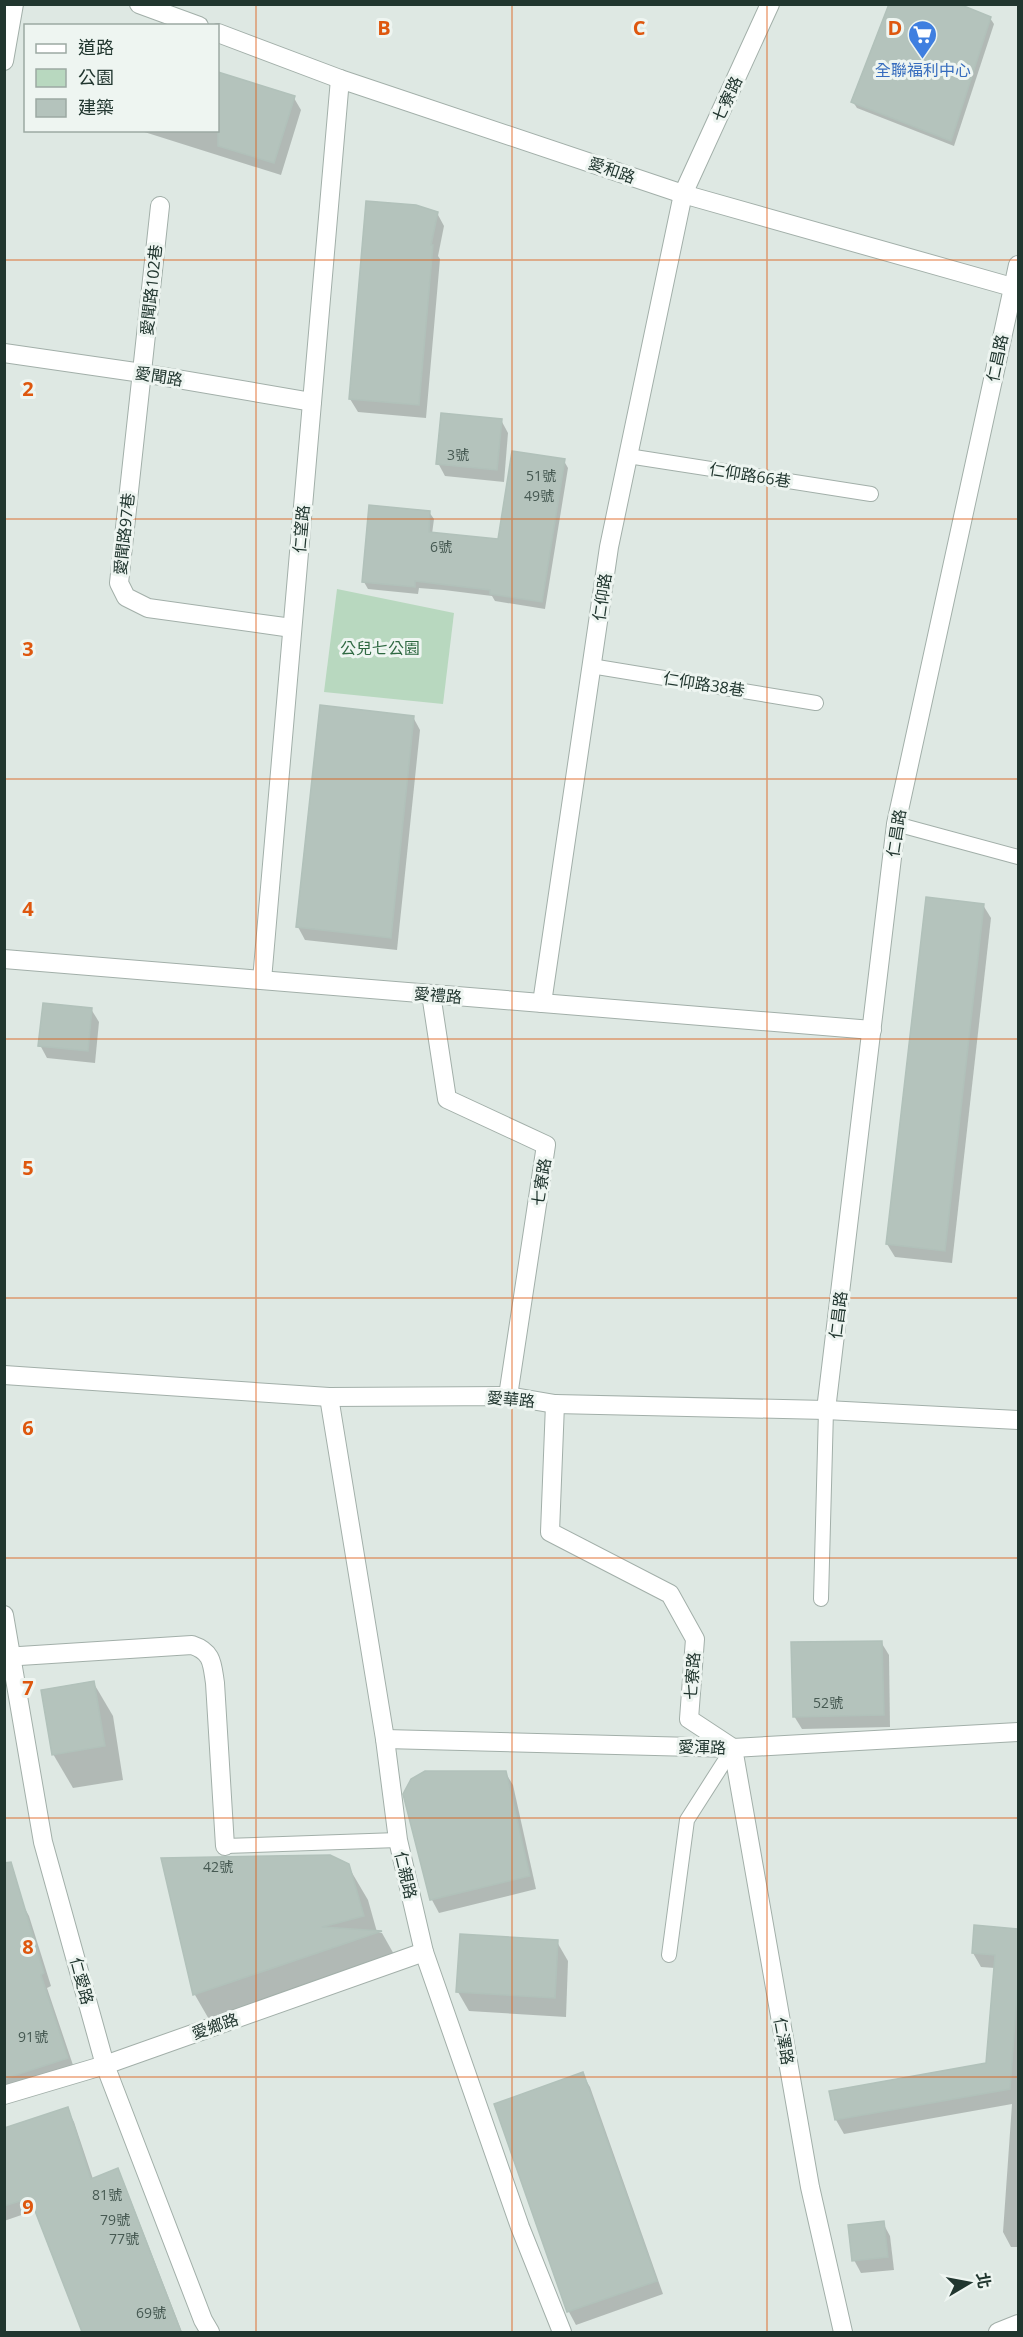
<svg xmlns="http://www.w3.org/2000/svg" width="1023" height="2337" font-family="'Open Sans','Noto Sans TC',sans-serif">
<rect width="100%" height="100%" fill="#dee8e3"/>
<!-- green -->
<polygon fill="#b8d8bf" points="337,589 454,613 443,704 324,692"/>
<!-- shadow -->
<g fill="#0003">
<polygon points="990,18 994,24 954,146 857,108 853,102"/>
<polygon points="218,73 294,98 301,110 281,175 138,130 218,130"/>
<polygon points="437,213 444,226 438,256 440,259 426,418 358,412 350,399"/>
<polygon points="501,420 508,433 504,482 445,476 438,463"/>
<polygon points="564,461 568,468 545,609 495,601 492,596 444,590 419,588 418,594 368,589 364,582 429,512 434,519 432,534 499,541"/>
<polygon points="413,717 420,730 397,950 305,940 298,927"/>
<polygon points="983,905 991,918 952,1263 895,1257 887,1244"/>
<polygon points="91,1009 99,1022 95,1063 47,1058 40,1045"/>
<polygon points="881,1642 889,1655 890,1727 802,1729 794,1716"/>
<polygon points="93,1682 113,1716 123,1780 73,1788 53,1754"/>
<polygon points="505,1772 513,1785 536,1889 439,1913 432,1900 407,1806"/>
<polygon points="163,1860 348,1866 368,1900 377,1932 382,1933 400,1965 214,2028 195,1995"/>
<polygon points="22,1903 29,1916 51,1986 47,1988 75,2071 4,2094 4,1908"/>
<polygon points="976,1927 1018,1931 1018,2247 1011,2247 1003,2232 1012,2104 844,2134 836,2120 987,2065 995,1968 981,1967 973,1953"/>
<polygon points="557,1942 568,1961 566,2017 469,2011 458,1992"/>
<polygon points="582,2074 590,2087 663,2294 576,2325 569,2312 496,2105"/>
<polygon points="67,2109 74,2122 93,2179 117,2170 124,2183 182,2332 84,2332 36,2210 4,2221 4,2129"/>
<polygon points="883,2223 890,2236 894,2270 861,2273 854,2260"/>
</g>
<!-- building -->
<g fill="#b4c3bc" stroke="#b1c1ba" stroke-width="1.5">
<polygon points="889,4 959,4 991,17 951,141 851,102"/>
<polygon points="218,72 295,96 274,163 218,146"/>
<polygon points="366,201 416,205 438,212 431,245 433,245 419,405 349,399"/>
<polygon points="441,413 502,419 497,470 436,464"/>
<polygon points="512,451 565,459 542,602 490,594 490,590 439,584 415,581 415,587 362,582 369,505 430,511 429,532 498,539"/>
<polygon points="320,705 414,716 391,938 296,927"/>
<polygon points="926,897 984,904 945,1251 886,1244"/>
<polygon points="43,1003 92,1008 88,1051 38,1046"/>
<polygon points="882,1641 884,1715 793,1717 791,1642"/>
<polygon points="94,1681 105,1746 52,1755 41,1690"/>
<polygon points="425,1771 506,1771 530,1876 430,1900 403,1794 411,1779"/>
<polygon points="330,1855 349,1864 364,1916 322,1927 382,1931 193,1995 161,1858"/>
<polygon points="11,1862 44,1973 41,1975 68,2058 4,2079 4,1863"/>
<polygon points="974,1925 1018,1929 1018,1981 1010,2089 835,2120 829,2091 986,2063 995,1955 972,1953"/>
<polygon points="460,1934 558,1940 555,1998 456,1992"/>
<polygon points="583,2072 657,2281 567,2312 494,2104"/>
<polygon points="68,2107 91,2179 118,2168 181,2332 82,2332 30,2198 4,2206 4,2128"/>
<polygon points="884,2221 888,2257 852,2261 848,2225"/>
</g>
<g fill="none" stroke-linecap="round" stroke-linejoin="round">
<defs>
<g id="service">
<polyline points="628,456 871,494"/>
<polyline points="591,666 816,703"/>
<polyline points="896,824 1018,857"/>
<polyline points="821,1599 826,1410"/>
<polyline points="225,1846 398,1840"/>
<polyline points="669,1955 687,1820 733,1748"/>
</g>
<g id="minor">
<polyline points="139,4 199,26"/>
<polyline points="218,33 340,79 683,194 1012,287"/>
<polyline points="4,61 14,4"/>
<polyline points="160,206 119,583 126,597 148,608 292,628"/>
<polyline points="4,353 142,373 312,402"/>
<polyline points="4,959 872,1030"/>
<polyline points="262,980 340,79"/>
<polyline points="431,994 447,1099 546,1145 508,1396"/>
<polyline points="542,1003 609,547 683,194 770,4"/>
<polyline points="4,1375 329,1397 508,1396 555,1404 826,1410 1018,1420"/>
<polyline points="329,1397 385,1739 398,1840 424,1952 520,2227 562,2332"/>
<polyline points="555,1404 550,1532 670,1594 695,1639 689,1719 733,1748 810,2187 843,2332"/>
<polyline points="826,1410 896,824 1018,265"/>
<polyline points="4,1615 43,1842 105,2065 203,2320 210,2332"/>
<path d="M4,1657L192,1645C213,1652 212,1664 215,1683L225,1846"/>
<polyline points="385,1739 733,1748 1018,1732"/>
<polyline points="4,2095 105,2065 424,1952"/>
<polyline points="998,2332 1018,2324"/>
</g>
</defs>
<!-- service casing -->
<use href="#service" stroke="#a2afa9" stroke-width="16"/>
<!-- minor casing -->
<use href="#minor" stroke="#a2afa9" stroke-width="20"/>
<!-- service -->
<use href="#service" stroke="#fff" stroke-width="14"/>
<!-- minor -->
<use href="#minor" stroke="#fff" stroke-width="18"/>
</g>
<!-- grid -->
<path fill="none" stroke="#de570e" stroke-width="1.5" stroke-opacity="0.55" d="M256,4V2332M512,4V2332M767,4V2332M4,260H1018M4,519H1018M4,779H1018M4,1039H1018M4,1298H1018M4,1558H1018M4,1818H1018M4,2077H1018"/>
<!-- icons -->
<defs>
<symbol id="supermarket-pin" viewBox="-11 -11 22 30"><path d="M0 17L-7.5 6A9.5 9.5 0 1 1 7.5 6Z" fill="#3f7fe0" stroke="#eef5f1"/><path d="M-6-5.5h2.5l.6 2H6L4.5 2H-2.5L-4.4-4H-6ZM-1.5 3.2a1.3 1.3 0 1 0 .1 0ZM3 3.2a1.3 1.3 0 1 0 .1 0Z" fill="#fff"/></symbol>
</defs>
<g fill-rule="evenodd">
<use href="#supermarket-pin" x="906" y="18" width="33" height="45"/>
</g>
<g text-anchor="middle" stroke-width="6" stroke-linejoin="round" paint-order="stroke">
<!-- number labels -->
<g font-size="14" fill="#465952">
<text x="458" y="460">3號</text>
<text x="541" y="481">51號</text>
<text x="539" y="501">49號</text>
<text x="441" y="552">6號</text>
<text x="828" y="1708">52號</text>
<text x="218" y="1872">42號</text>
<text x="33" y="2042">91號</text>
<text x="107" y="2200">81號</text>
<text x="115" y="2225">79號</text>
<text x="124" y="2244">77號</text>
<text x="151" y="2318">69號</text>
</g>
<!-- shop labels -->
<g font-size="16" fill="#366cbe" stroke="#eef5f1">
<text x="923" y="76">全聯福利中心</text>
</g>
<!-- street labels -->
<g font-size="16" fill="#21362f" stroke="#eef5f1">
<text transform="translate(727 99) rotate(-65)" y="6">七寮路</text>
<text transform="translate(612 170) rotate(19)" y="6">愛和路</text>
<text transform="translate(151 290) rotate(-84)" y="6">愛聞路102巷</text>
<text transform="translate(997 358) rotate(-78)" y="6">仁昌路</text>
<text transform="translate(159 376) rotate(9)" y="6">愛聞路</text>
<text transform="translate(750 475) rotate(9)" y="6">仁仰路66巷</text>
<text transform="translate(301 529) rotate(-85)" y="6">仁望路</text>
<text transform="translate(124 534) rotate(-84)" y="6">愛聞路97巷</text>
<text transform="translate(602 597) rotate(-82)" y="6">仁仰路</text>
<text transform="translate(704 684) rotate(9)" y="6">仁仰路38巷</text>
<text transform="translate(896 833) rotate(-81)" y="6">仁昌路</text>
<text transform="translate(438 995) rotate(5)" y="6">愛禮路</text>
<text transform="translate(541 1182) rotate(-81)" y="6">七寮路</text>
<text transform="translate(838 1315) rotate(-83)" y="6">仁昌路</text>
<text transform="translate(511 1399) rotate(5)" y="6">愛華路</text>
<text transform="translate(692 1676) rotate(-86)" y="6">七寮路</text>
<text transform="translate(702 1747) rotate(1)" y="6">愛渾路</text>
<text transform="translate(406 1875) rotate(77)" y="6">仁親路</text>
<text transform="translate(82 1981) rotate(75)" y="6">仁愛路</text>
<text transform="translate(215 2026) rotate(-19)" y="6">愛鄉路</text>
<text transform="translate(784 2041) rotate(80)" y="6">仁澤路</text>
</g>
<!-- park labels -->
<g font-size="16" fill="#2f6942" stroke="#eef5f1">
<text x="380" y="654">公兒七公園</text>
</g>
</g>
<g font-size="20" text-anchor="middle" font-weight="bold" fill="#de570e" stroke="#eef5f1" stroke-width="6" stroke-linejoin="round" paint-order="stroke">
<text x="384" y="35">B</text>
<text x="639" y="35">C</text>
<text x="895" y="35">D</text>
<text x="28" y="396">2</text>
<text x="28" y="656">3</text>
<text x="28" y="916">4</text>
<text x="28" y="1175">5</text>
<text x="28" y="1435">6</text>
<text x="28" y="1695">7</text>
<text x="28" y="1954">8</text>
<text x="28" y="2214">9</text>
</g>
<!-- border -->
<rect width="1023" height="2337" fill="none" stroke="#21362f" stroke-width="12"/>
<!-- legend -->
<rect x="24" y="24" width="195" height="108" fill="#eef5f1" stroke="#9ca9a3" stroke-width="1.5"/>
<rect x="36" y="44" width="30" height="9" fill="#ffffff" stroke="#9ca9a3" stroke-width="1.5"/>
<text x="78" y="54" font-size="18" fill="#21362f">道路</text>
<rect x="36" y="69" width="30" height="18" fill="#b8d8bf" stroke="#9ca9a3" stroke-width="1.5"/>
<text x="78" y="84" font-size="18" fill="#21362f">公園</text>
<rect x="36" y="99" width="30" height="18" fill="#b4c3bc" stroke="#9ca9a3" stroke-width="1.5"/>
<text x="78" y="114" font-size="18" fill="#21362f">建築</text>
<!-- north arrow -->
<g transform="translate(969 2283) rotate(80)" stroke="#eef5f1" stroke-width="4.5" paint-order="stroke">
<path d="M0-4.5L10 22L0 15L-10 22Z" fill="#21362f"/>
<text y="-9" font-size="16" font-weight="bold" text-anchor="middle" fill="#21362f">北</text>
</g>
</svg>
